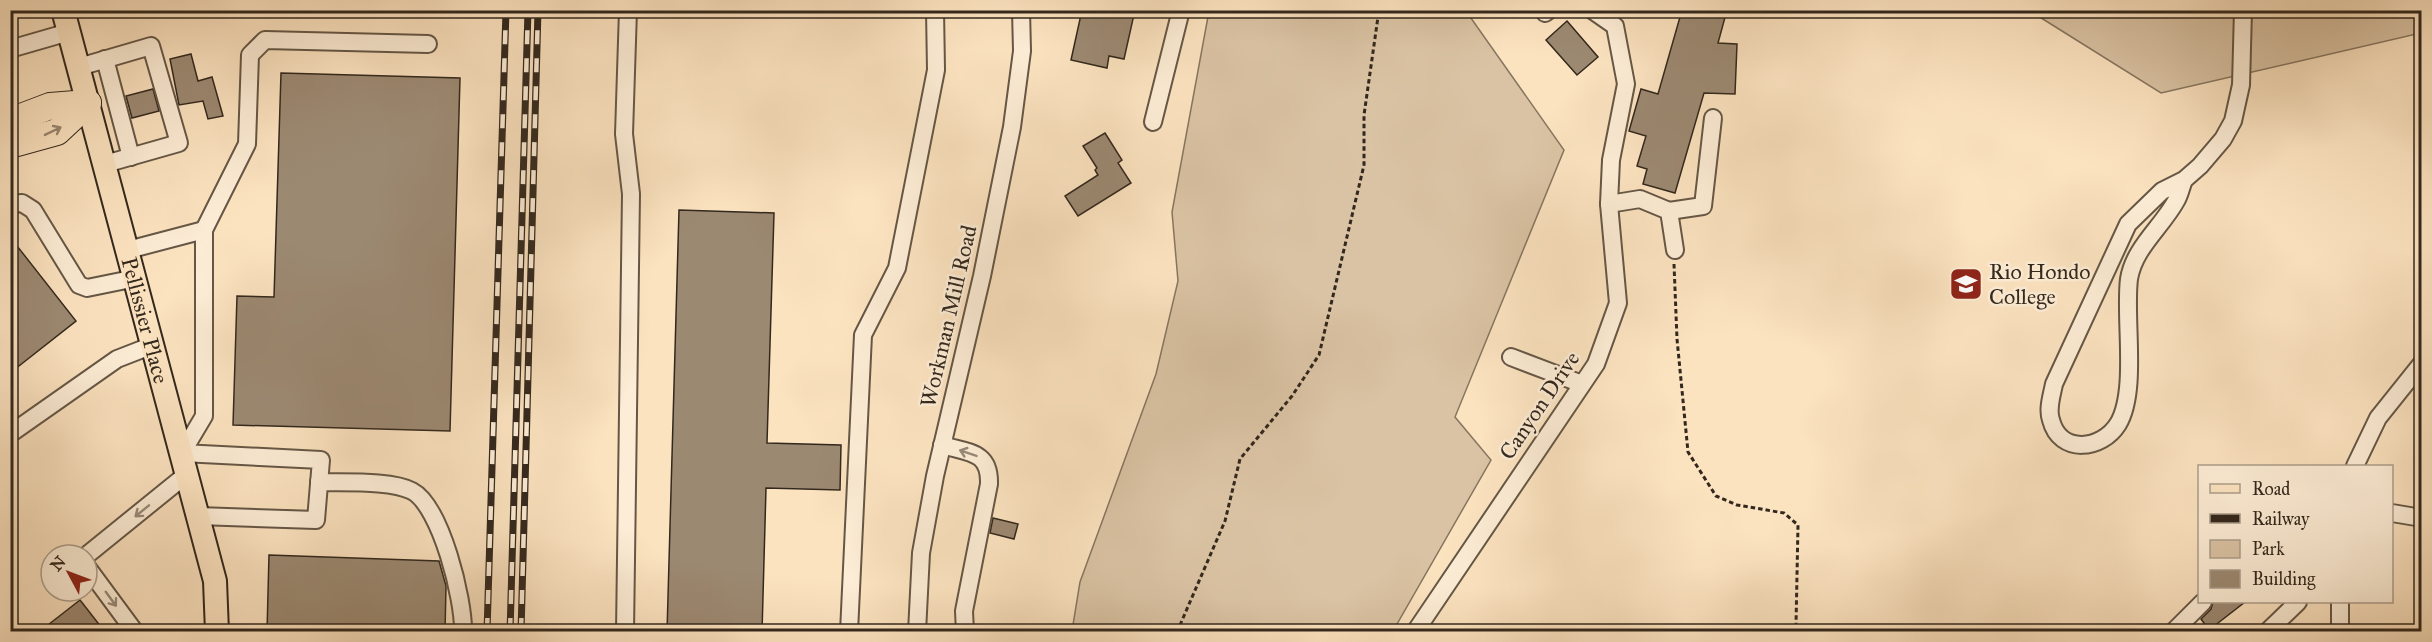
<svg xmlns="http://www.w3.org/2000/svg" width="2432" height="642" font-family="'IM FELL Great Primer',serif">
<rect width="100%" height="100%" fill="#fce3c0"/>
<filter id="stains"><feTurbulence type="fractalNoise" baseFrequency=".00333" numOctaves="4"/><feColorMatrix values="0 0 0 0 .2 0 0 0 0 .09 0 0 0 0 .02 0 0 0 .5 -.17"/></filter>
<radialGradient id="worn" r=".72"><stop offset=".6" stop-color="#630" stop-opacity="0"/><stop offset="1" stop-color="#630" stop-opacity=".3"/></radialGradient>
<!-- green -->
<g fill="#dac3a4" stroke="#867660" stroke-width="1.5">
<polygon points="1209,11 1466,11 1564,150 1455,417 1491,460 1393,631 1072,631 1080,582 1156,374 1178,281 1172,212"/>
<polygon points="2030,11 2421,11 2421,33 2161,93"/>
</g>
<!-- building -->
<g fill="#9c8972" stroke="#33281d" stroke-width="1.5">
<polygon points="1082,10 1135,10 1124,59 1109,56 1107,68 1071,60"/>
<polygon points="1682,10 1727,10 1718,43 1737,44 1735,94 1704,93 1675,193 1643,184 1647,169 1637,166 1646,136 1629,131 1641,89 1658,94"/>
<polygon points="1567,21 1598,57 1577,75 1546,40"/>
<polygon points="191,54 198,81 212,77 223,116 208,119 203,101 179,105 170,59"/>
<polygon points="281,73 460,78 450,431 233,425 237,296 274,297"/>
<polygon points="153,89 159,111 132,118 126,96"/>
<polygon points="1105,133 1122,160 1118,163 1131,183 1078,216 1065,196 1098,175 1095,170 1097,168 1083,146"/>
<polygon points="679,210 774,213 767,443 841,445 840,490 766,488 762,632 667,632"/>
<polygon points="10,237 76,321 10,373"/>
<polygon points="993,518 1018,524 1014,539 990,533"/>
<polygon points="269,555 439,561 446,586 445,632 267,632"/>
<polygon points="80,600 105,632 39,632"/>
<polygon points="2213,602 2245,602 2209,630 2201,619 2211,609"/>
</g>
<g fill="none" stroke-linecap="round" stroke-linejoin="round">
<defs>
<g id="minor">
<polyline points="1543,10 1545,13 1549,10"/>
<polyline points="10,49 69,32"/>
<polyline points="105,59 131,157"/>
<polyline points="79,67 151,46 179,143 105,164"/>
<polyline points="1153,122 1181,10"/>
<path d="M2184,180C2181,187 2180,195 2176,201C2161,228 2134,248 2129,279C2124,318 2138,391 2118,424C2102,450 2060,455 2051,420C2047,409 2052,395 2054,384L2128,224L2162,191L2184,180L2200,166L2223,139L2233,121L2241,85L2243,10"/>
<polyline points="10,204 22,203 33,210 79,285 87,288 136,278"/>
<polyline points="1609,204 1640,199 1669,211 1675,250"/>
<polyline points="1669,211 1703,206 1713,118"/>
<polyline points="204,230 247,144 250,55 265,40 428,44"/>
<polyline points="128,250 204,230 204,416 182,453 321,460 316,520 198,516"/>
<polyline points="1511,357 1582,384"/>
<polyline points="10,434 117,359 153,345"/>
<path d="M942,445C969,453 990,451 989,484L964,611L965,632"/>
<polyline points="2355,466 2378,418 2422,363"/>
<path d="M319,482C343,483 391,480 412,491C441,506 464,600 463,632"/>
<polyline points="2392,513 2422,518"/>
<polyline points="87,555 187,474"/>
<polyline points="87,567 135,632"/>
<polyline points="2340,602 2340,632"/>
<polyline points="625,632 631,194 624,134 628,10"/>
<polyline points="849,632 863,335 897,268 936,70 935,10"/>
<polyline points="917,632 921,553 935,476 982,276 1012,127 1022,51 1021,10"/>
<polyline points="1415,632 1596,364 1618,303 1609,204 1611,160 1626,84 1615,26 1592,10"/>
<polyline points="2173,632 2203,602"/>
<polyline points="2267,632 2298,602"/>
</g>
<g id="major">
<path id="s1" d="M63,10L215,581L217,632"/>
</g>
<g id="highway">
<polyline points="10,118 21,117 50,106 88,103"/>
<polyline points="10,145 57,132 88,103"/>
</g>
</defs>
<!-- minor casing -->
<use href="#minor" stroke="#655746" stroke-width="20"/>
<!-- major casing -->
<use href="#major" stroke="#33281d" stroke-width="26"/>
<!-- highway casing -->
<use href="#highway" stroke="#33281d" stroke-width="28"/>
<!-- path -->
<g stroke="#33281d" stroke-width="3" stroke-dasharray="4.5 3" stroke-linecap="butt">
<polyline points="1674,264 1677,339 1688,452 1716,496 1737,505 1784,513 1798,525 1796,625 1802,632"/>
<polyline points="1177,632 1225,521 1240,459 1292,396 1319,355 1364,165 1364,115 1379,10"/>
</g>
<!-- minor -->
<use href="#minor" stroke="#fdedd6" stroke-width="16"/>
<!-- major -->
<use href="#major" stroke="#fce3c0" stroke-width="22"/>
<!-- highway -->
<use href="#highway" stroke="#fce3c0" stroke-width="26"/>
<defs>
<g id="rail">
<polyline points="487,632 506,10"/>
<polyline points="510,632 528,10"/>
<polyline points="521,632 538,10"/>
</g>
</defs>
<!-- rail casing -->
<use href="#rail" stroke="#33281d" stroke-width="7"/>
<!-- rail -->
<use href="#rail" stroke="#fdedd6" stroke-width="4.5" stroke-dasharray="14" stroke-linecap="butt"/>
</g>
<!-- one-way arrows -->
<defs><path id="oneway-shaft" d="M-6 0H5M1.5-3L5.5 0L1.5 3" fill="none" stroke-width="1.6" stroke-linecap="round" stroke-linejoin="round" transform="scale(1.5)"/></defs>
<use stroke="#98866e" href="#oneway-shaft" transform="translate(53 131) rotate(-26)"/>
<g stroke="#988a7a">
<use href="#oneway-shaft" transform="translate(968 453) rotate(-161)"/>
<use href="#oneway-shaft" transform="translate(142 511) rotate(141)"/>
<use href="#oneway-shaft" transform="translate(111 599) rotate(54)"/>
</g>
<!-- icons -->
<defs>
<symbol id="university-square" viewBox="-11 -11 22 22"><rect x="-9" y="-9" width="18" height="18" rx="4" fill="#8f2418" stroke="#fdedd6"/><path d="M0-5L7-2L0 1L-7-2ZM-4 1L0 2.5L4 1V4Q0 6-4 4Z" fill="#fff"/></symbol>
</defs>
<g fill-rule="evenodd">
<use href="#university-square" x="1947" y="265" width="38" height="38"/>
</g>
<g text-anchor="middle" stroke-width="5" stroke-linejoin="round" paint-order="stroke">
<!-- poi labels -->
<g font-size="22" fill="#33281d" stroke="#fdedd6" text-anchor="start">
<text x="1989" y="279">Rio Hondo<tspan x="1989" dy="25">College</tspan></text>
</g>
<!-- street labels -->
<g font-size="22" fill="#33281d" stroke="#fdedd6">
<text transform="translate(948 316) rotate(-77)" y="8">Workman Mill Road</text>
<text dy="8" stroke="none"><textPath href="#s1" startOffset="321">Pellissier Place</textPath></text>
<text transform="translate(1539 405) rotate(-56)" y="8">Canyon Drive</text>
</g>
</g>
<!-- margin -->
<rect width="2432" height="642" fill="none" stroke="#fce3c0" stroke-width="36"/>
<rect x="12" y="12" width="2408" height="618" fill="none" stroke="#33281d" stroke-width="3"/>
<rect x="18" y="18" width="2396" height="606" fill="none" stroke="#33281d" stroke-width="1.5"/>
<!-- legend -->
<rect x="2198" y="465" width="195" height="138" fill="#fdedd6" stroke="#ac9e8c" stroke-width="1.5"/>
<rect x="2210" y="484" width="30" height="9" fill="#fce3c0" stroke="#ac9e8c" stroke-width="1.5"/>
<text x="2252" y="495" font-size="18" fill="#33281d">Road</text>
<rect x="2210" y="514" width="30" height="9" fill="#33281d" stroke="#ac9e8c" stroke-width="1.5"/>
<text x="2252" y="525" font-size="18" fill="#33281d">Railway</text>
<rect x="2210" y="540" width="30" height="18" fill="#dac3a4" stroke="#ac9e8c" stroke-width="1.5"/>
<text x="2252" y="555" font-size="18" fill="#33281d">Park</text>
<rect x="2210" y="570" width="30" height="18" fill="#9c8972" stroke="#ac9e8c" stroke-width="1.5"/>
<text x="2252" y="585" font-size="18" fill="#33281d">Building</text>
<!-- north arrow -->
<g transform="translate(69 573) rotate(311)"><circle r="28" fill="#fdedd6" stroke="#ac9e8c" stroke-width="1.5"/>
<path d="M0-4.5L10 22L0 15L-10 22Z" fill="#8f2418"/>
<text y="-9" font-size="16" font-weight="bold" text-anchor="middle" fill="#33281d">N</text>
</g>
<rect width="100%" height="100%" filter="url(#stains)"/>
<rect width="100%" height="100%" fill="url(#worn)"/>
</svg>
